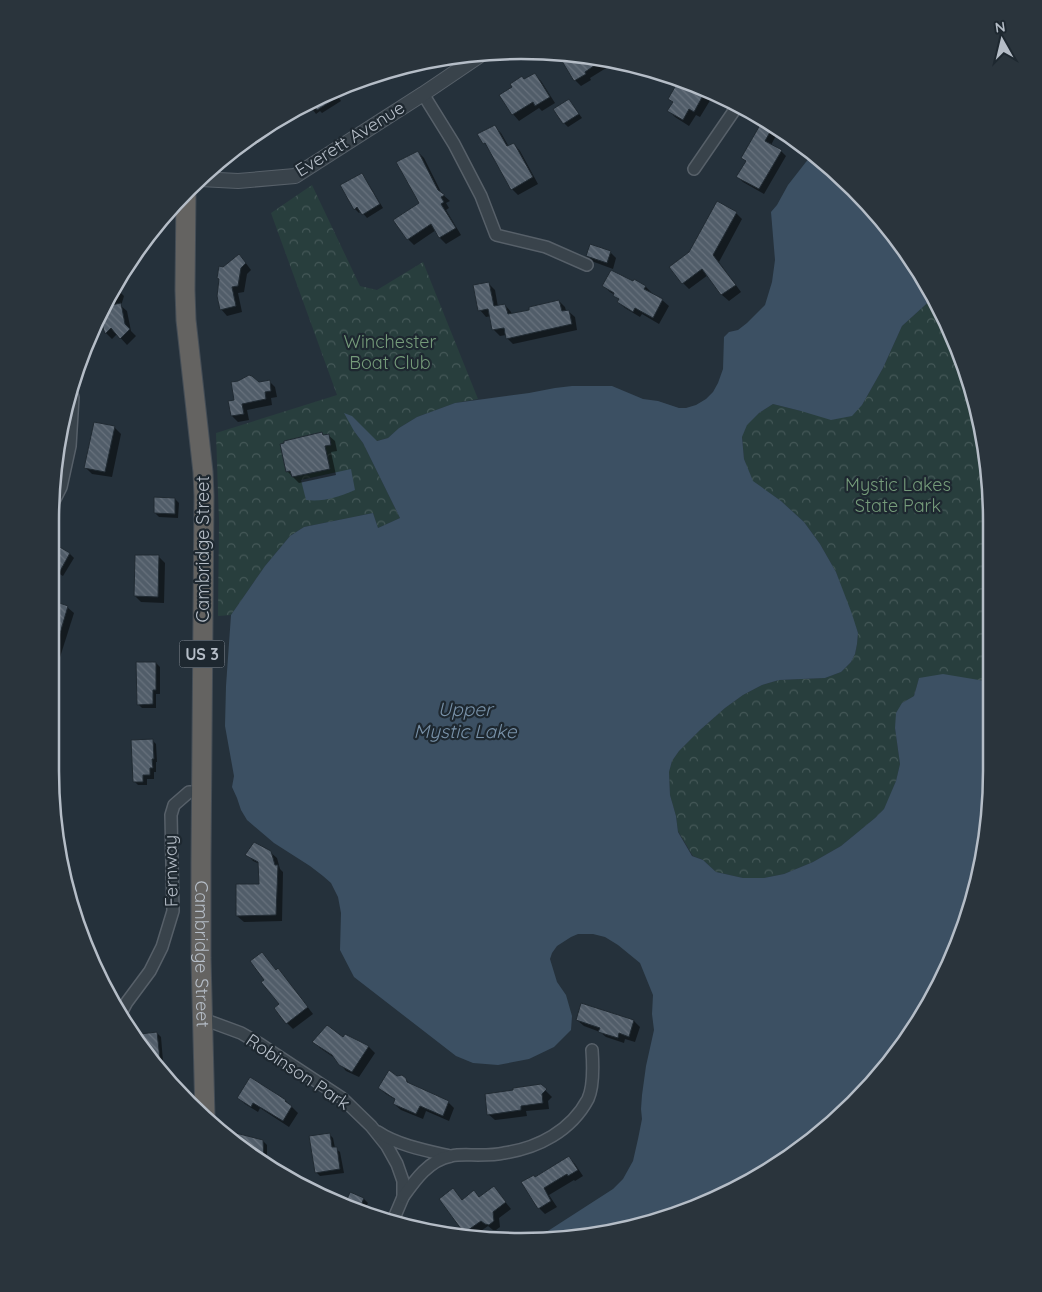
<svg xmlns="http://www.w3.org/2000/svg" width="1042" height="1292" font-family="Quicksand,sans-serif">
<defs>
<pattern id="park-crowns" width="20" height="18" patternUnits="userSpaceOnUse" patternTransform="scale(1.25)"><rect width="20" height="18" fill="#283e3d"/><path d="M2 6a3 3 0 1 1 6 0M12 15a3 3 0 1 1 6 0" fill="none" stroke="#455858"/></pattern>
<pattern id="building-back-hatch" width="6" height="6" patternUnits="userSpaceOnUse" patternTransform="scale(1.25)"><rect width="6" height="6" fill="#515d69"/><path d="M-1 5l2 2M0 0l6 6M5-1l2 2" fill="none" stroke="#68727d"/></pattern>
</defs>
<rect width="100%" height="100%" fill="#25313b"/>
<!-- park -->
<g fill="url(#park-crowns)">
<polygon points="312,185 360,286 377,290 423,262 478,399 455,403 417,417 399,428 388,438 376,441 366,432 357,421 354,431 363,443 400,518 378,528 373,513 304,527 290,536 265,566 231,615 218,616 219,522 216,433 337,395 271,213"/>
<polygon points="934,297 943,312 976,399 991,490 991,682 974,680 919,678 914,696 902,703 895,728 900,764 896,781 890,796 884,809 875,818 841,846 813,862 784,874 764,878 743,878 716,872 703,860 693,856 678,831 676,816 670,795 669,772 672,761 679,751 700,730 725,708 743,695 762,685 779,680 825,678 841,672 851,662 855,654 857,644 858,633 836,572 820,544 804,522 781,501 752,481 744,459 742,436 747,424 759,413 773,404 801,411 862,405 883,368 902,326"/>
</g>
<!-- water -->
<g fill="#3c5063">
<polygon points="813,153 831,167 894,234 934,297 902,326 883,368 862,405 852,416 831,420 801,411 773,404 759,413 747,425 742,437 744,459 753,481 781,501 804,522 820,544 836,572 852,614 858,633 857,644 855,654 851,662 841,672 825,678 779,680 762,685 743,695 725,708 700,730 679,751 672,761 669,772 670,795 676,816 678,832 692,856 703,860 716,872 743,878 764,878 784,874 813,862 841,846 875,818 884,809 896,781 900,764 895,728 896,713 902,703 914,696 919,678 943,674 991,682 991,802 976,893 943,980 894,1058 831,1125 730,1193 613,1233 537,1238 613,1189 623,1179 633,1161 638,1139 642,1119 641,1109 642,1095 646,1066 654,1030 652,1014 653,995 640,963 618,945 605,937 593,934 578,934 571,937 557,946 552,953 550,959 557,982 566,995 572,1016 571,1030 554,1047 529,1059 498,1065 473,1063 456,1056 354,977 340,950 341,913 338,897 331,883 323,876 310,866 274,843 247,820 241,810 237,798 232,787 234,776 225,726 226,686 231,615 265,566 290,536 304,527 373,513 378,528 400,518 363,443 354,431 344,413 352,416 377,441 388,438 399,428 417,417 455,403 529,393 555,388 572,386 612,386 643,399 658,401 679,408 686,408 696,405 706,399 713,392 718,383 723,369 724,337 729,332 738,330 747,323 765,305 772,282 775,260 771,212 777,205 788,185"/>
<path d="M351,469L355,490C338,497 324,502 306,500L301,480Z"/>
</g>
<!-- shadow -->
<g fill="#0007">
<polygon points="563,53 582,54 608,60 611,65 590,78 591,80 581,86 575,80"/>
<polygon points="534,74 541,81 555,103 542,111 539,108 519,121 513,114 501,95"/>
<polygon points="681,79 714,94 700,117 696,115 689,126 675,117 669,111 674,103 669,98"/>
<polygon points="334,90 341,101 322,113 320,111 316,114 307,102 312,99"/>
<polygon points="572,104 582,118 568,127 564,123"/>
<polygon points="757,113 779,130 771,145 781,151 786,156 764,194 743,182 738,177 746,162 743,158 763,122 755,116"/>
<polygon points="494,126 501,133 509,147 514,144 520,151 538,184 518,195 512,189 490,149 484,143"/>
<polygon points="258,133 258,144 243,145 241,143"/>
<polygon points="418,152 424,158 442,194 450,201 446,203 449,208 446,210 461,235 446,244 440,238 436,230 414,245 408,239 420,204"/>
<polygon points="361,174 365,178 383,208 367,218 361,211 359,213 355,209"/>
<polygon points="736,213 742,219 719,262 741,292 729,301 722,295 708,275 689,289 683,283"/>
<polygon points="610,252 616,258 613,269 594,262 588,256"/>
<polygon points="245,262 251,270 247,274 244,292 238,293 242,312 227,316 221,309 224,268"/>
<polygon points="635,281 646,287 652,293 651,294 662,300 669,306 659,324 642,314 640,317 625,308 618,302 619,300 615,295 610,292 604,286 634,283"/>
<polygon points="488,283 495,290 498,307 505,305 511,312 512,315 531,310 559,301 565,307 566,311 568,311 575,317 577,330 513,344 507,338 506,335 500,336 494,330 491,316 486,317 480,310"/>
<polygon points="118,290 124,296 121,306 127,311 131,331 136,336 127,345 117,334 112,339 106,333 101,316"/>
<polygon points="269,381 275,387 277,397 271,398 272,405 247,410 249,420 238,422 232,416 258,383"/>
<polygon points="114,427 121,434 112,477 92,474 85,467"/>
<polygon points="328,435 335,441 337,451 331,452 336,475 299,483 288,472 282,445"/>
<polygon points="175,499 179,503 178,518 159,517 155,513"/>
<polygon points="51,543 70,554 74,558 63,576 51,569"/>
<polygon points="159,557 165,563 164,603 141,602 135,596"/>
<polygon points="51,602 67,607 74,613 56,670 50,669"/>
<polygon points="156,663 160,667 160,694 156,694 156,708 142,708 138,704"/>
<polygon points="152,740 156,744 157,762 156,762 156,772 154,772 154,779 147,779 147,785 138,785 134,781"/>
<polygon points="270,852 277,858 280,869 283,872 282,921 244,922 237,916 260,885 260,864 253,861 247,854"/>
<polygon points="276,971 284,976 313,1014 293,1029 287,1023 280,1004"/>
<polygon points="577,1020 634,1021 640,1027 635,1042 625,1039 624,1043 606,1037 600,1032 584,1026"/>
<polygon points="157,1033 161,1037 164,1073 143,1045"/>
<polygon points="345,1036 369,1047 375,1053 359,1077 346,1071 336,1059 320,1048 314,1042 343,1038"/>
<polygon points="402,1076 411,1085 448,1102 454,1108 449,1121 426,1111 423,1119 401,1110 394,1104 396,1100 386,1094 379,1088 397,1077"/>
<polygon points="250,1079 286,1101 298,1113 289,1127 260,1108 258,1112 245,1104 239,1098"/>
<polygon points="540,1085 552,1097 548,1101 549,1109 526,1111 527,1116 495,1120 488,1114 514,1091"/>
<polygon points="329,1134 333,1138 335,1148 340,1152 344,1173 320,1176 316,1172"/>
<polygon points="263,1141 267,1145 267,1162 264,1162 239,1143"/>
<polygon points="569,1158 575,1164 583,1176 575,1181 574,1180 549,1195 557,1207 545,1214 539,1208 535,1178"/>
<polygon points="494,1188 511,1209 499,1218 500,1227 496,1230 493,1230 488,1226 471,1238 465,1232 453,1190 463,1201 474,1192 480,1198"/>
<polygon points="344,1198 348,1200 364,1199 368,1203 364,1211 342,1202"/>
</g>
<!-- building -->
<g fill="url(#building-back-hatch)" stroke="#202a32">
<polygon points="557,53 582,54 604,59 585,72 586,74 574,81"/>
<polygon points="535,73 550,97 535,106 533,102 512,115 499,95 512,87 510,84 522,76 524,79"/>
<polygon points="680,78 706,90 694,112 689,109 683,120 667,111 673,102 668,99"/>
<polygon points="346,86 348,91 317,110 310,100"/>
<polygon points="569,99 579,114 563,124 553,109"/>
<polygon points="764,118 774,125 765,141 782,150 759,189 736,177 746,161 741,158"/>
<polygon points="495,125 507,146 514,143 533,177 511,190 485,143 483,144 477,134"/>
<polygon points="418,151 438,190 445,195 441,197 444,202 441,204 456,228 439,238 431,224 407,240 393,220 419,203 396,162"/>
<polygon points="362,173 380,204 362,215 357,207 354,210 340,185"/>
<polygon points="717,201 737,212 713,255 736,285 721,295 702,269 682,284 669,267 689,252"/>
<polygon points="590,244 611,251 607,263 586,256"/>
<polygon points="239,254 246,263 241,268 238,286 232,287 236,306 220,310 217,296 219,279 217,278 219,266 223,267"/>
<polygon points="611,270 633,281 634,279 646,286 644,289 663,299 653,318 635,308 633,312 617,302 619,299 613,296 614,293 602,286"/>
<polygon points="489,282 494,306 505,304 508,314 529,310 529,307 559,300 562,311 569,310 572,324 506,339 504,328 492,330 488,309 478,311 473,285"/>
<polygon points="121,303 125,324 130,329 120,339 111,328 105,334 100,318 107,306"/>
<polygon points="249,375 252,376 259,382 270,380 271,391 265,392 266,399 242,404 244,414 231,416 228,401 234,400 231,382 238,381"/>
<polygon points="94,422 115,426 105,472 84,468"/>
<polygon points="322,432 323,435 329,434 331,445 325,446 330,469 292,477 290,471 286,472 280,444 284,443 284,441"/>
<polygon points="154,497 175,498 175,514 154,513"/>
<polygon points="51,542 70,553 59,573 51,568"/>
<polygon points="135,555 159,555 158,597 134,596"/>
<polygon points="51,600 68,606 54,654 50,654"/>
<polygon points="136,662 156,662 156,690 153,690 153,704 137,705"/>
<polygon points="153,739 154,759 152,759 153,768 150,768 150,775 143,775 143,782 133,782 131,740"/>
<polygon points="254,842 271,851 275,865 278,865 276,915 236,916 236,884 259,884 258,862 245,855"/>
<polygon points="262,952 276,970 278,968 308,1007 286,1024 274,1008 279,1004 261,982 264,980 250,961"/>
<polygon points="581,1003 634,1020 629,1037 619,1033 618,1038 598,1032 600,1028 576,1020"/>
<polygon points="327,1025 343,1037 345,1034 369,1046 352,1072 339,1065 332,1055 312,1042"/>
<polygon points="157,1032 161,1068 141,1043 140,1034"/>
<polygon points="389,1070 397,1076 402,1075 406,1078 407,1082 449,1101 443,1116 420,1106 416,1114 393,1104 395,1099 378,1088"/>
<polygon points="250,1077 286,1100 285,1101 292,1106 283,1121 253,1103 251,1107 237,1098"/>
<polygon points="541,1084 547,1089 542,1094 543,1103 521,1106 521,1110 487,1115 485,1094 513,1090 513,1088"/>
<polygon points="220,1129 263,1140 264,1162 221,1130"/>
<polygon points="330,1133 332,1147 337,1147 340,1169 315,1173 309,1136"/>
<polygon points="569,1156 578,1170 568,1176 567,1174 544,1188 551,1201 538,1209 521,1182 534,1175 535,1177"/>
<polygon points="494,1186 506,1202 493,1212 494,1221 489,1225 485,1224 481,1221 464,1233 439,1199 453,1188 462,1200 474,1190 479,1197"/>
<polygon points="350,1192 364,1198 359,1210 345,1204"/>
</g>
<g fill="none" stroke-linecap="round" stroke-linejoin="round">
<defs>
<g id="minor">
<polyline points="423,94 454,144 481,196 496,235 546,247 587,265"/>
<polyline points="694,169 738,105"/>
<polyline points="51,507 61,487 70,446 73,397"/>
<polyline points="120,1015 127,1002 150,971 162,947 173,911 171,815 174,805 189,792 201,792"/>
<polyline points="203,1019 241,1033 260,1044 342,1098 371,1126 387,1146 397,1164 403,1181 403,1197 392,1223"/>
<path d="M378,1132C397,1145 428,1151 450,1156"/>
<path d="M403,1197C415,1180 429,1160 451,1156C460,1154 469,1155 478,1155C486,1155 496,1155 504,1153C538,1148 571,1131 588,1099C594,1086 593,1064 592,1050"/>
</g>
<polyline id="tertiary" points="200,179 238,181 295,176 423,94 485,52"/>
<g id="trunk">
<path id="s1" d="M186,193L185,290L186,320L203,472L204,496L201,863V958L205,1117"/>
</g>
</defs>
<!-- minor casing -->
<use href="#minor" stroke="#576069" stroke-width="14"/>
<!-- tertiary casing -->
<use href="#tertiary" stroke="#576069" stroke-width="16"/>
<!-- trunk casing -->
<use href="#trunk" stroke="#444d56" stroke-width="21"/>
<!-- minor -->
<use href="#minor" stroke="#39434b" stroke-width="11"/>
<!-- tertiary -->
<use href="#tertiary" stroke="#39434b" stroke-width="14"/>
<!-- trunk -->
<use href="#trunk" stroke="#646361" stroke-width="19"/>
</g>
<g text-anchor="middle" stroke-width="4.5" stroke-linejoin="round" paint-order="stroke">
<!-- shield labels -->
<rect fill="#1e2830" stroke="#88909a" stroke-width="1" x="179.5" y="640.5" width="45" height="27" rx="4"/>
<g font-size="16" font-weight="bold" fill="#b5bdc7">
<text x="202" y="660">US 3</text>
</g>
<!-- street labels -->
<g font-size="18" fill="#b5bdc7" stroke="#1e2830">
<text transform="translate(350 139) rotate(-32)" y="6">Everett Avenue</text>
<text transform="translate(203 549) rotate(-90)" y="6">Cambridge Street</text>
<text transform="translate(171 871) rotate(-91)" y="6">Fernway</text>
<text dy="6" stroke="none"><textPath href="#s1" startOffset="762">Cambridge Street</textPath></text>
<text transform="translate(298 1072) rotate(34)" y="6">Robinson Park</text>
</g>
<!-- park labels -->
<g font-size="18" fill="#759b7a" stroke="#1e2830">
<text x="390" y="348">Winchester<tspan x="390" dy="21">Boat Club</tspan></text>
<text x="898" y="491">Mystic Lakes<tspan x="898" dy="21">State Park</tspan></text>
</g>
<!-- water labels -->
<g font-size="19" font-style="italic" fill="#7891a8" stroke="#1e2830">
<text x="465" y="716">Upper<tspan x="465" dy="22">Mystic Lake</tspan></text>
</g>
</g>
<!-- crop -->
<path d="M0 0H1042V1292H0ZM521 59H521A462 462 0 0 1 983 521V771A462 462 0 0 1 521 1233H521A462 462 0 0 1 59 771V521A462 462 0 0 1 521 59Z" fill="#2a343c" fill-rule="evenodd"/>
<path fill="none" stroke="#b5bdc7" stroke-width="2.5" d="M521 59H521A462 462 0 0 1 983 521V771A462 462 0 0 1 521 1233H521A462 462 0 0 1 59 771V521A462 462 0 0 1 521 59Z"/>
<!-- north arrow -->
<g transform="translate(1002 40) rotate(352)" stroke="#1e2830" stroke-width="4" paint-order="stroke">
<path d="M0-4L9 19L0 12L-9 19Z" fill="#b5bdc7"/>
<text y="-8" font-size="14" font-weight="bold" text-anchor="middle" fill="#b5bdc7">N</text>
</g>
</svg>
